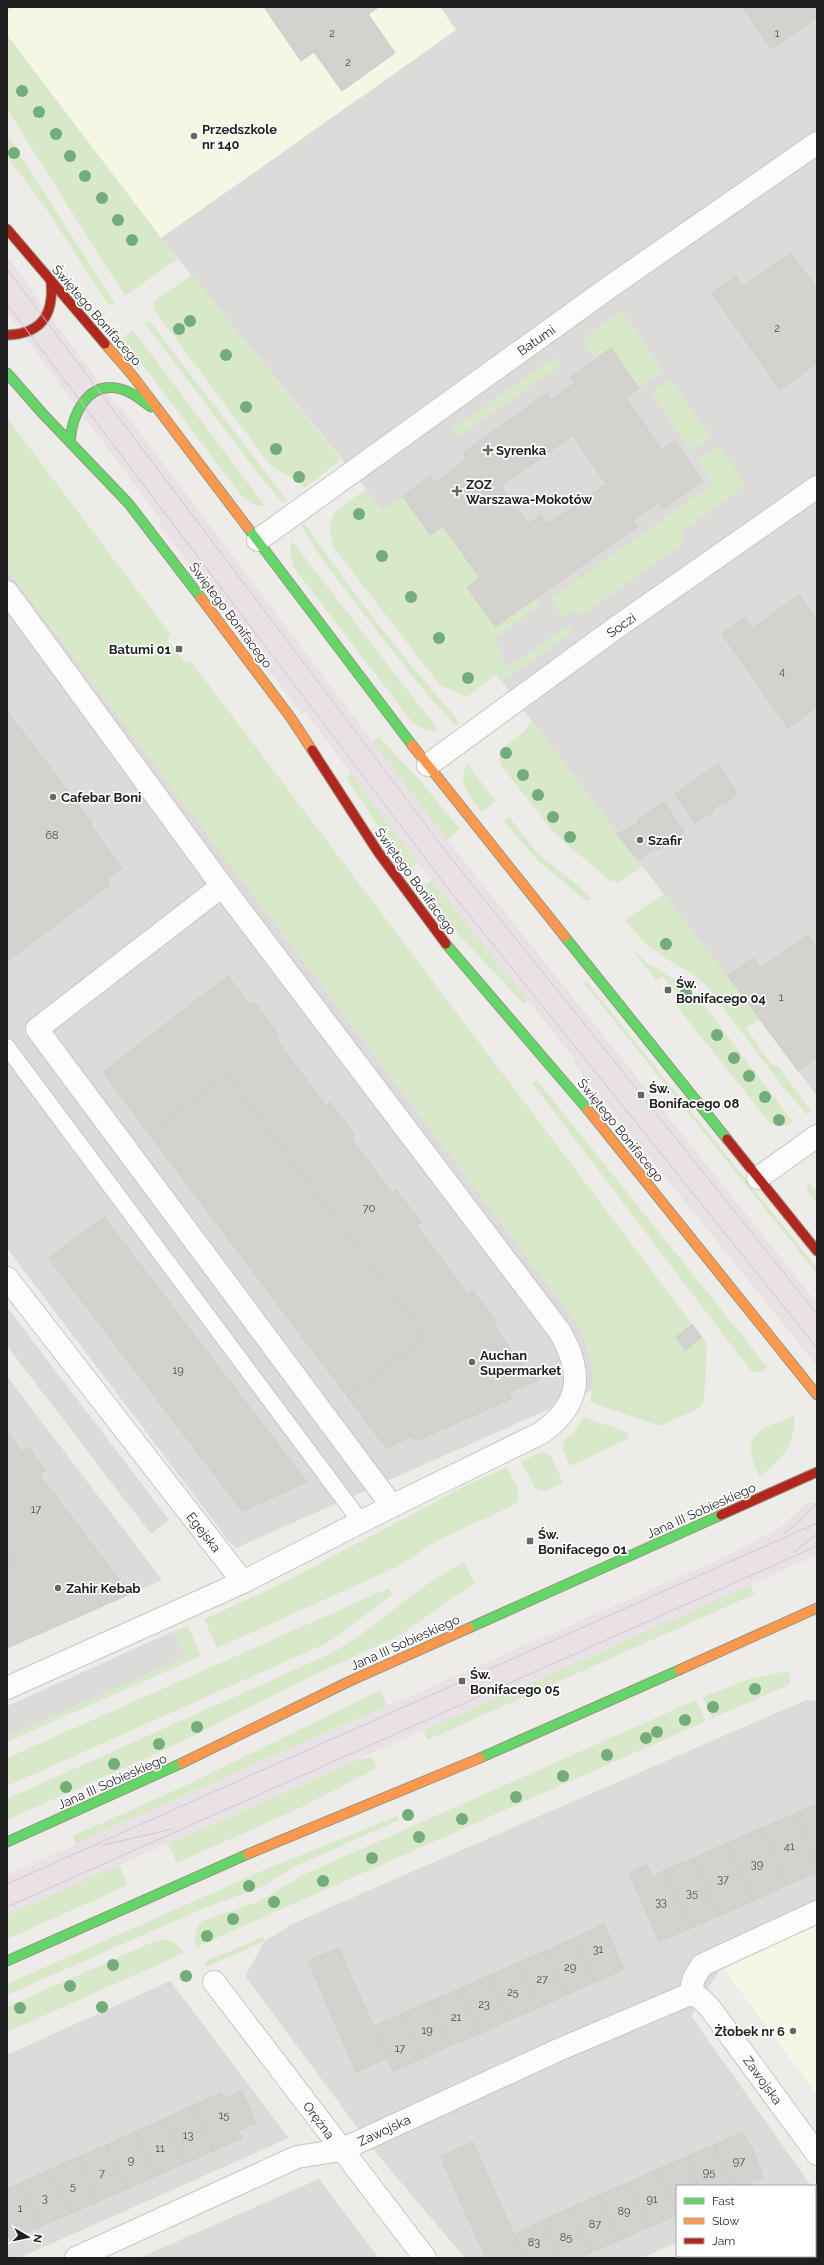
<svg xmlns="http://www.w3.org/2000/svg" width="824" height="2265" font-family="Raleway,sans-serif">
<rect width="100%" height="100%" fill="#edece8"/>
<!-- residential -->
<g fill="#dcdbd9">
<polygon points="440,7 817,7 817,1096 497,675 366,489 161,238 456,30"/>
<polygon points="7,569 576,1322 582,1331 589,1354 593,1373 592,1390 236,1548 230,1543 7,1248"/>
<polygon points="7,1307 169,1520 151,1534 7,1346"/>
<polygon points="7,1376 162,1580 7,1648"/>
<polygon points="174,1631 186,1657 8,1736 7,1706"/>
<polygon points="806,1700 817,1701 817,1924 722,1966 691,2016 810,2184 804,2186 677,2186 677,2242 642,2258 465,2258 377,2154 245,1976 265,1941 292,1924"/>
<polygon points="170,1981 289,2138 19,2258 7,2258 7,2055"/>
<polygon points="319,2179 379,2258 139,2258"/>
</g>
<!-- industrial -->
<g fill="#eae1e6">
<polygon points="7,256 33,290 32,292 118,407 120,406 430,818 817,1303 817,1366 583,1075 574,1063 576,1061 401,841 305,712 302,714 159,524 162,522 7,313"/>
<polygon points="817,1502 817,1555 7,1915 7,1875 735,1552 781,1527 806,1503"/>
</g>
<!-- education -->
<g fill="#f5f6e4">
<polygon points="16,7 440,7 456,30 161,238 7,35 7,13"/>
<polygon points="817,1924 817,2095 722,1966"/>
</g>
<!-- grass -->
<g fill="#d7e9c8">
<polygon points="7,35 177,259 125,296 7,109"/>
<polygon points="7,134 115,304 113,305 107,303 50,214 7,156"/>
<polygon points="192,275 341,460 304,488 301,483 271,466 153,308 154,301"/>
<polygon points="622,311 663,371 639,388 611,348 595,359 582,339"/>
<polygon points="144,322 151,323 287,500 283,503 259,475"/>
<polygon points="133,330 265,506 255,505 241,495 122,338"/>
<polygon points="555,357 561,365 457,438 452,429"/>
<polygon points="670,379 711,437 691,451 651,393"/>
<path d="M7,418L171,635L167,639L185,663L190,660L692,1324L676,1337L685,1350L702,1337L707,1344L704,1400L700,1408L660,1426L590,1402C595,1375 591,1346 576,1322L7,569Z"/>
<polygon points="719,446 746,485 680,533 685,542 581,616 576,609 563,618 550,599 713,484 697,460"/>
<polygon points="366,489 382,511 403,496 430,535 443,526 480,578 467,587 495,627 536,598 540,605 493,639 502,652 499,655 508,667 568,626 573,632 502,682 496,675 467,697 440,685 334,548 329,529 334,513"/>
<path d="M304,523C335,567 367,611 401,653C420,677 442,699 459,723L456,726L427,694L370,622L322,559L301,526Z"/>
<polygon points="292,541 439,731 427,731 413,723 294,568 290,552"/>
<polygon points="531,720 643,866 619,882 611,881 557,836 502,767 499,759 502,749 525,731"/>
<polygon points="379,737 422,783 460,829 447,840 373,742"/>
<path d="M467,764L496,801L482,812C471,798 456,782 467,764Z"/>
<polygon points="351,774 418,863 407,871 347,778"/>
<polygon points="509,817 537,853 580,887 592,900 585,900 537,860 504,821"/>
<polygon points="432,880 528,1001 524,1004 461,937 420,888"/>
<polygon points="664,894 760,1019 746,1028 771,1064 778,1066 811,1111 806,1114 783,1087 710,990 693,974 663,957 646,944 625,920"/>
<polygon points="630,947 647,963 684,985 697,996 793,1122 786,1126 771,1124 675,1004 681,999 662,976 656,980"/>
<polygon points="587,982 817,1268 817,1274 584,983"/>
<polygon points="537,1080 768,1368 760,1373 751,1371 532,1083"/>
<polygon points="806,1182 817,1191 817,1204 808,1192"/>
<path d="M794,1415C797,1442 781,1462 759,1476C739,1432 758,1432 794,1415Z"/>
<polygon points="584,1417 626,1432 630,1438 570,1466 563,1450 564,1440 572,1434"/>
<polygon points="542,1452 551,1456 563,1483 545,1491 535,1488 521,1461"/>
<path d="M507,1467C512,1478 526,1495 514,1505L438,1540L399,1566L217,1648L204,1619L277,1586L465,1486Z"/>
<path d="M464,1562L475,1584L455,1596L402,1634L312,1676L175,1745L7,1820V1799L332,1653C379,1626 416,1586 464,1562Z"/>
<polygon points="750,1585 755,1594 427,1740 424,1730"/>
<polygon points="389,1588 392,1595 327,1643 7,1786 7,1758"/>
<polygon points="188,1626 201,1656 7,1742 7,1734 8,1736 185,1657 174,1631"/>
<polygon points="788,1671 791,1678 789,1685 712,1718 703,1697 749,1679"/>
<polygon points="380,1690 387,1706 76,1844 73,1836 189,1784"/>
<polygon points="696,1700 706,1721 196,1947 195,1936 198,1926 204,1920 260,1901 303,1875"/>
<polygon points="372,1756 377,1768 302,1807 177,1863 168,1844 361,1758 362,1760"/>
<polygon points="397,1816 399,1820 294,1867 260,1888 204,1908 7,1995 7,1984 262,1871"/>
<polygon points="119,1865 128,1885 7,1939 7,1915"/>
<polygon points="263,1937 265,1941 206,1967 204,1962"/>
<polygon points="167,1939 176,1944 184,1953 7,2032 7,2007 155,1941"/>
</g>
<!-- building -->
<g fill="#d4d2cf" stroke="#d0cdc9" fill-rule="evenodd">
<polygon points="264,7 379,7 368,14 395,53 342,91 314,52 301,61"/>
<polygon points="742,7 817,7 817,17 772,49"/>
<polygon points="791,253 817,289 817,363 780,390 712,293 736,276 743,286"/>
<path d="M611,348L639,388L626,398L662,450L675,441L702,481L663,509L658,503L633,520L637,527L495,627L467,587L480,578L443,526L430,535L403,496L430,476L435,483L467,459L463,453L547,393L551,400L575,383L571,377ZM573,435L606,484L548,524L541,515L528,524L501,486Z"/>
<polygon points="799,595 817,620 817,707 788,728 722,634 744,617 752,629"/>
<polygon points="7,711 93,824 91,826 122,868 106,879 110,884 7,961"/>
<polygon points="718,764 737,792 736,795 723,805 721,803 712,810 713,812 695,823 675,794"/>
<polygon points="664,802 684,832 658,850 656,847 638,860 617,834 639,823 637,820"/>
<polygon points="808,935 817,947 817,1057 798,1071 728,975 753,958 760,968"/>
<polygon points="228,976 250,1006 254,1002 279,1035 275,1038 326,1106 330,1102 355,1135 351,1138 392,1193 396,1190 421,1222 417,1226 468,1294 472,1290 497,1322 493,1325 528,1372 533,1378 538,1375 540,1379 508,1393 513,1398 416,1441 412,1436 386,1448 347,1396 425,1337 227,1075 149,1134 103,1072"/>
<polygon points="227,1075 425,1337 347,1396 149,1134"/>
<polygon points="104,1217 307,1482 242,1511 49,1258"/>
<polygon points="692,1324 702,1337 685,1350 676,1337"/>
<polygon points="7,1432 22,1452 28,1447 45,1470 39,1474 130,1594 7,1648 7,1570 18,1562 7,1548"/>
<polygon points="7,1548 18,1562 7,1570"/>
<polygon points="817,1804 817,1864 795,1814"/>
<polygon points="795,1814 817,1864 817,1872 787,1885 762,1828"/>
<polygon points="762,1828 787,1885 753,1901 728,1843"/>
<polygon points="728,1843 753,1901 718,1916 694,1858"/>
<polygon points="694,1858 718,1916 691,1928 665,1870"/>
<polygon points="647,1865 652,1877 665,1870 691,1928 659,1941 629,1873"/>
<polygon points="604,1924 624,1969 595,1982 574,1938"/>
<polygon points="574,1938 595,1982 566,1995 546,1951"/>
<polygon points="339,1948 387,2058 356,2072 308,1961"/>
<polygon points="546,1951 566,1995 538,2008 517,1963"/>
<polygon points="517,1963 538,2008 509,2020 488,1976"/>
<polygon points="488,1976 509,2020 481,2033 460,1989"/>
<polygon points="460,1989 481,2033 451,2045 431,2001"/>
<polygon points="431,2001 451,2045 423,2058 402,2014"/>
<polygon points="402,2014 423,2058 393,2071 374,2026"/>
<polygon points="242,2091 256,2123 238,2131 242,2138 213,2151 192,2106 221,2093 224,2099"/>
<polygon points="192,2106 213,2151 185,2163 164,2119"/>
<polygon points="164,2119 185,2163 156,2176 135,2132"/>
<polygon points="135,2132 156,2176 126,2189 107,2145"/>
<polygon points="743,2132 749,2146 751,2145 763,2177 741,2186 733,2186 714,2145"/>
<polygon points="473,2142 514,2235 523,2258 486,2258 448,2174 441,2156"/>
<polygon points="107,2145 126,2189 97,2202 78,2157"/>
<polygon points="714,2145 733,2186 698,2186 686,2157"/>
<polygon points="78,2157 97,2202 69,2214 49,2170"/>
<polygon points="686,2157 698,2186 677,2186 677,2214 656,2170"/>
<polygon points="49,2170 69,2214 41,2226 21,2183"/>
<polygon points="656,2170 677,2215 648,2227 628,2183"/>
<polygon points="21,2183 41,2226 11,2239 7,2231 7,2189"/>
<polygon points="628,2183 648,2227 620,2240 599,2195"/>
<polygon points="599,2195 620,2240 591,2252 570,2208"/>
<polygon points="570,2208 591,2252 579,2258 559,2258 542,2221"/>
<polygon points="542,2221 559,2258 523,2258 514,2235"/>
</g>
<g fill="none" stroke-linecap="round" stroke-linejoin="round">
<defs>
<polyline id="lane" points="7,1047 361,1522"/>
<g id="street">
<polyline points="258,540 611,286 817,143"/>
<path d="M7,592L222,886L560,1332C583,1373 582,1404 541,1433L392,1506L243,1582"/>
<polyline points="428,765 617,627 817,487"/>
<polyline points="222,886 37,1029 392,1506"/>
<polyline points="758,1178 817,1136"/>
<polyline points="7,1278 243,1582 7,1688"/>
<polyline points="214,1982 425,2258"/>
<polyline points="690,1994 694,1978 702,1965 817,1912"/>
<polyline points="815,2237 817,2237"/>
<polyline points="76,2258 297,2157 341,2150 556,2051 690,1994 700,1998 710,2008 817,2154"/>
<polyline points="767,2258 771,2256"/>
</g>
<g id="fast">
<polyline points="7,373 43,414 129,504 201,598"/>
<path d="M70,442C72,415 87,380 121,389C133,392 142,401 151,407"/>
<polyline points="248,528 412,745"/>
<polyline points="565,937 727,1139"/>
<polyline points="446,944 588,1110"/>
<polyline points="469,1628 721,1515"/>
<polyline points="480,1758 679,1670"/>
<polyline points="7,1842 182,1763"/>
<polyline points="7,1961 248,1854"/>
</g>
<g id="slow">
<polyline points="105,344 132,375 248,528"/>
<polyline points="201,598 291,718 312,750"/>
<polyline points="412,745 565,937"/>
<polyline points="588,1110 817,1395"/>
<polyline points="679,1670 817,1608"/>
<polyline points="182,1763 350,1681 469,1628"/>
<polyline points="248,1854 480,1758"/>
</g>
<g id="jam">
<polyline points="7,229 105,344"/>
<path d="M7,335C41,334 54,315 51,282"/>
<polyline points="312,750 378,852 446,944"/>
<polyline points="727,1139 817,1251"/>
<polyline points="721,1515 817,1472"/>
</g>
</defs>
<!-- lane casing -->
<use href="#lane" stroke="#c6c6c4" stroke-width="18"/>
<!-- street casing -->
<use href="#street" stroke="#c6c6c4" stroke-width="24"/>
<!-- fast casing -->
<use href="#fast" stroke="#939780" stroke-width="11"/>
<!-- slow casing -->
<use href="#slow" stroke="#939780" stroke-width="11"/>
<!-- jam casing -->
<use href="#jam" stroke="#939780" stroke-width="11"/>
<!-- lane -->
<use href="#lane" stroke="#fcfcfc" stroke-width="16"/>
<!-- street -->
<use href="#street" stroke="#fcfcfc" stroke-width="22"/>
<!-- fast -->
<use href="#fast" stroke="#63d668" stroke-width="9"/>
<!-- slow -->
<use href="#slow" stroke="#ff974d" stroke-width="9"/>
<!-- jam -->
<use href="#jam" stroke="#b3261e" stroke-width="9"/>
<!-- tram -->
<g stroke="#cbcbca" stroke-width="1">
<polyline points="7,269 447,853 817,1314"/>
<polyline points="7,304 450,891 817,1348"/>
<polyline points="784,1534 805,1516 817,1502"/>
<polyline points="794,1552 817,1534"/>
<polyline points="103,1845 173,1829"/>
<polyline points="7,1884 817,1523"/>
<polyline points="7,1907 817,1546"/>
</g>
</g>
<!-- trees -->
<g fill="#73ad7b">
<circle cx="22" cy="91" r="6"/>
<circle cx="39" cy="112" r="6"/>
<circle cx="56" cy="134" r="6"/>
<circle cx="14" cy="153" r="6"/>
<circle cx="70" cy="156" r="6"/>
<circle cx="85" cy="176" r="6"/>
<circle cx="102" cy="198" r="6"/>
<circle cx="118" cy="220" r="6"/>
<circle cx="132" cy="240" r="6"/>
<circle cx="190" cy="321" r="6"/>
<circle cx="179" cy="329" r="6"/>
<circle cx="226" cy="355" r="6"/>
<circle cx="246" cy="407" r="6"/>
<circle cx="276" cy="449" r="6"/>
<circle cx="299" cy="477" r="6"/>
<circle cx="359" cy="514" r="6"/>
<circle cx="382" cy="556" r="6"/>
<circle cx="411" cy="597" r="6"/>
<circle cx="439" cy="638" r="6"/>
<circle cx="468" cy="678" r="6"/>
<circle cx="506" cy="753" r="6"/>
<circle cx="523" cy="775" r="6"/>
<circle cx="538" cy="795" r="6"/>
<circle cx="553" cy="817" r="6"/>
<circle cx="570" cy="837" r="6"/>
<circle cx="666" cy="944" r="6"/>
<circle cx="686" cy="993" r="6"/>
<circle cx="717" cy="1035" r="6"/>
<circle cx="734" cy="1058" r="6"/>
<circle cx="749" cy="1076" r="6"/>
<circle cx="765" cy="1097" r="6"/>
<circle cx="779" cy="1120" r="6"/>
<circle cx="755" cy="1689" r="6"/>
<circle cx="713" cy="1707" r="6"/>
<circle cx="685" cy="1720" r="6"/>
<circle cx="197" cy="1727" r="6"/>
<circle cx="657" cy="1732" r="6"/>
<circle cx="646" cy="1738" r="6"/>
<circle cx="159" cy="1744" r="6"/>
<circle cx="607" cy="1755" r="6"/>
<circle cx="114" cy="1764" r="6"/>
<circle cx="563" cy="1776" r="6"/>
<circle cx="66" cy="1787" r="6"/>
<circle cx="516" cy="1797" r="6"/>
<circle cx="408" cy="1815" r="6"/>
<circle cx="462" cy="1819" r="6"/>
<circle cx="419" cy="1837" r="6"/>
<circle cx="372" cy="1858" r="6"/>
<circle cx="323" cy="1881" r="6"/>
<circle cx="249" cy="1886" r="6"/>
<circle cx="274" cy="1902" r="6"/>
<circle cx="233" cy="1919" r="6"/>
<circle cx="207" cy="1936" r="6"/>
<circle cx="113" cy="1965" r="6"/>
<circle cx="186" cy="1976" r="6"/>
<circle cx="70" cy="1986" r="6"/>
<circle cx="102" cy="2007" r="6"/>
<circle cx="20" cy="2008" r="6"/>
</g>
<!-- markers -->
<g fill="#676765" stroke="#fff" stroke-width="1.5">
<circle cx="194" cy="136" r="4"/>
<path d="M486 444h4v4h4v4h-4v4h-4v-4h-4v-4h4z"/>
<path d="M455 485h4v4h4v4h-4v4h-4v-4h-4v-4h4z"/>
<rect x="175" y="645" width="8" height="8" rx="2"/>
<circle cx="53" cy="797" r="4"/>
<circle cx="640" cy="840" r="4"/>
<rect x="664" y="986" width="8" height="8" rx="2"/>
<rect x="637" y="1091" width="8" height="8" rx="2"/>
<circle cx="472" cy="1362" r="4"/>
<rect x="526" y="1537" width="8" height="8" rx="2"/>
<circle cx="58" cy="1588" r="4"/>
<rect x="458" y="1677" width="8" height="8" rx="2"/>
<circle cx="793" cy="2031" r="4"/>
</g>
<g text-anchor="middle" stroke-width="3.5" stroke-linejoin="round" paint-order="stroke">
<!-- number labels -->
<g font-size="11" fill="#4c4c4b">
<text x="332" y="37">2</text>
<text x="777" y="37">1</text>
<text x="348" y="66">2</text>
<text x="777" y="332">2</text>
<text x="782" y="675">4</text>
<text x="52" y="839">68</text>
<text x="781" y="1001">1</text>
<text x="369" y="1212">70</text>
<text x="178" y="1374">19</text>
<text x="36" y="1513">17</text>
<text x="789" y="1850">41</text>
<text x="757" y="1868">39</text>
<text x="723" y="1883">37</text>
<text x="692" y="1897">35</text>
<text x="661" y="1906">33</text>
<text x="598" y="1953">31</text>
<text x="570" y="1971">29</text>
<text x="542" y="1983">27</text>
<text x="513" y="1996">25</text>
<text x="484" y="2008">23</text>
<text x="456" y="2021">21</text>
<text x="427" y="2034">19</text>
<text x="400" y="2052">17</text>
<text x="224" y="2119">15</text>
<text x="188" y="2139">13</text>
<text x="160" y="2152">11</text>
<text x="131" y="2164">9</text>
<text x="739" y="2165">97</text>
<text x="709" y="2176">95</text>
<text x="102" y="2177">7</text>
<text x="73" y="2190">5</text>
<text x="45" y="2202">3</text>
<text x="652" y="2203">91</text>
<text x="20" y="2212">1</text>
<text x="624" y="2215">89</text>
<text x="595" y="2228">87</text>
<text x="566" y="2241">85</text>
<text x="534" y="2246">83</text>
</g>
<!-- poi labels -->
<g font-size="13" font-weight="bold" fill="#1f1f1f" stroke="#fff" text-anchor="start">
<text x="202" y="134">Przedszkole<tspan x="202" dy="15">nr 140</tspan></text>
<text x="496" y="455">Syrenka</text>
<text x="466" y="489">ZOZ<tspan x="466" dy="15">Warszawa-Mokotów</tspan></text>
<text x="171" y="654" text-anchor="end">Batumi 01</text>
<text x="61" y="802">Cafebar Boni</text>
<text x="648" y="845">Szafir</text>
<text x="676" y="988">Św.<tspan x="676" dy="15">Bonifacego 04</tspan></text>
<text x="649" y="1093">Św.<tspan x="649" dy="15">Bonifacego 08</tspan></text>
<text x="480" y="1360">Auchan<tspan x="480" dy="15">Supermarket</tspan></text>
<text x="538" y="1539">Św.<tspan x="538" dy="15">Bonifacego 01</tspan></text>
<text x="66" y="1593">Zahir Kebab</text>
<text x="470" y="1679">Św.<tspan x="470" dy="15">Bonifacego 05</tspan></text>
<text x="785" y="2036" text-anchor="end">Żłobek nr 6</text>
</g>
<!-- street labels -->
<g font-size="13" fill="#1f1f1f" stroke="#fff">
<text transform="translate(97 315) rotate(49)" y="5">Świętego Bonifacego</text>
<text transform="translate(536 340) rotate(-35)" y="5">Batumi</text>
<text transform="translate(231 615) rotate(53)" y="5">Świętego Bonifacego</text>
<text transform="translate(621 625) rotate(-35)" y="5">Soczi</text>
<text transform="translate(416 881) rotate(54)" y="5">Świętego Bonifacego</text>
<text transform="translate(621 1130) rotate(51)" y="5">Świętego Bonifacego</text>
<text transform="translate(701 1510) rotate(-24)" y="5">Jana III Sobieskiego</text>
<text transform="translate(204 1532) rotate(52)" y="5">Egejska</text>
<text transform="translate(405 1642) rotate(-24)" y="5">Jana III Sobieskiego</text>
<text transform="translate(112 1781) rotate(-24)" y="5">Jana III Sobieskiego</text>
<text transform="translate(763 2080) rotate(54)" y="5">Zawojska</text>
<text transform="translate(319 2120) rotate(53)" y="5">Orężna</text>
<text transform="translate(384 2130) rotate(-25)" y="5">Zawojska</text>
</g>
</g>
<!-- border -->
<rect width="824" height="2265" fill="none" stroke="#1f1f1f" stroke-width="16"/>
<!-- legend -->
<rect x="676" y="2185" width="140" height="72" fill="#ffffff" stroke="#a5a5a5"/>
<rect x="684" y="2198" width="20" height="6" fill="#63d668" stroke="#a5a5a5"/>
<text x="712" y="2205" font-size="12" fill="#1f1f1f">Fast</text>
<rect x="684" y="2218" width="20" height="6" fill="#ff974d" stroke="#a5a5a5"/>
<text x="712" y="2225" font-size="12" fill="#1f1f1f">Slow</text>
<rect x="684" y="2238" width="20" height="6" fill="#b3261e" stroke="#a5a5a5"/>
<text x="712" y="2245" font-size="12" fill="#1f1f1f">Jam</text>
<!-- north arrow -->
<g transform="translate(28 2237) rotate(99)" stroke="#ffffff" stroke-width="3" paint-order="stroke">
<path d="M0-3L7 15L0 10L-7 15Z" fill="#1f1f1f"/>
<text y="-6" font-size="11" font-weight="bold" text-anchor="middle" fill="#1f1f1f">N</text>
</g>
</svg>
